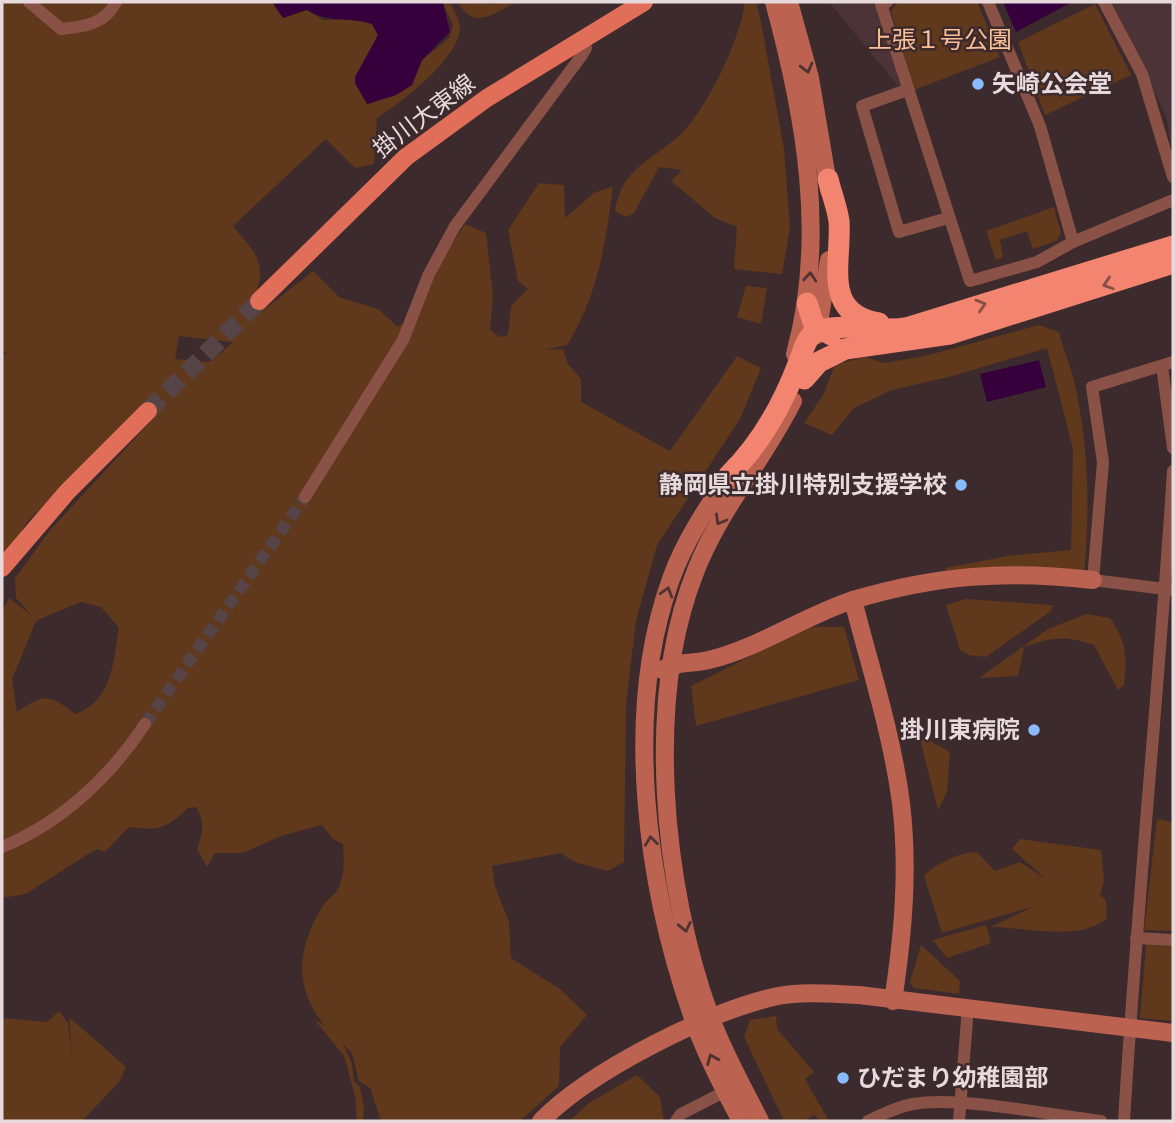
<svg xmlns="http://www.w3.org/2000/svg" width="1175" height="1123" font-family="'Fira Sans Condensed','Noto Sans JP',sans-serif">
<rect width="100%" height="100%" fill="#3c2a2d"/>
<!-- built -->
<g fill="#4b3337">
<polygon points="829,2 881,2 900,88"/>
<polygon points="1112,2 1173,2 1173,156 1166,116"/>
</g>
<!-- green -->
<g fill="#60381b" fill-rule="evenodd">
<path d="M2,2H274L307,10L323,20L356,19L372,24L378,35L355,83L368,104L396,95L412,84L422,60L449,38L453,25L442,2H450C453,9 459,19 460,27C460,58 401,103 377,118L374,164L355,168L326,139L233,226C252,250 270,262 254,297L266,308L313,271L339,297L378,309L398,327L402,324L409,332L432,276L465,224L486,233L493,295L490,330L500,337L508,335L511,306L528,289L518,281L508,230L539,183L564,185L565,218L594,193L613,186C606,243 598,295 567,345L544,350L563,349L568,364L581,379V402L670,451L737,356L761,368L740,419L657,545L636,621L626,704L624,862L608,871L574,862L561,853L492,866L495,886L509,922L511,958L560,989L587,1015L560,1047L559,1086L520,1121H381L370,1088L359,1081L352,1053L343,1044L352,1064L354,1081L360,1087L364,1107L363,1121H357L355,1096L344,1056L314,1019L325,1026C293,987 297,949 322,907C326,899 336,895 339,887C345,873 344,858 343,844L333,839L322,825L281,836L243,853H215L207,867L197,849C203,832 205,823 196,807L188,808C166,829 159,831 129,827L105,852L97,849L88,854L26,894L2,898V728L5,723L2,725V611L9,598L32,616L16,598L15,578L51,529L154,418L143,406L26,523L2,566V355L8,353L2,352ZM179,336L231,342L232,343L210,362L175,359ZM80,602L101,607L119,628C113,662 113,699 76,714C47,694 46,693 17,712L12,679L36,621Z"/>
<path d="M458,2L495,4V2H516C494,14 473,31 458,2Z"/>
<path d="M745,2H756L761,22L784,149L790,228L782,274L734,269L737,227L715,218L671,181L682,170L659,167L634,213L626,217L615,211C622,165 654,161 683,132C709,104 740,40 745,2Z"/>
<polygon points="898,2 977,2 1000,57 914,90 891,11"/>
<polygon points="1095,4 1131,75 1045,115 1018,42"/>
<polygon points="1054,207 1061,233 1056,241 1033,249 1027,231 1000,240 1003,257 996,260 986,231"/>
<polygon points="746,286 767,288 761,324 737,317"/>
<path d="M1039,325L1059,332C1063,350 1071,367 1075,385C1089,449 1090,510 1084,575H946L945,568L1008,556L1071,550L1073,449L1047,348L949,377L892,390L854,408L832,435L804,423L823,395L835,365L865,357L884,363L925,356Z"/>
<polygon points="966,599 1053,605 1051,611 986,657 969,655 960,650 946,605"/>
<path d="M1086,614L1110,618C1127,642 1127,657 1124,685L1118,690L1094,645C1065,635 1052,637 1024,647L1018,676L979,678L1048,629Z"/>
<polygon points="809,627 844,627 859,680 696,726 691,686"/>
<polygon points="919,735 950,752 947,792 938,810"/>
<polygon points="1157,819 1173,822 1173,931 1144,930"/>
<path d="M1020,839L1101,850L1104,880L1100,896L1106,900L1107,918C1082,942 1024,927 990,927L1035,906L942,933L924,876C936,863 960,852 977,852L995,871L1020,862L1047,880L1012,849Z"/>
<polygon points="986,925 991,943 947,958 933,940"/>
<polygon points="921,945 960,981 959,994 914,988 910,982"/>
<polygon points="1146,945 1173,946 1173,1021 1140,1018"/>
<polygon points="59,1011 68,1023 72,1057 69,1017 126,1067 119,1082 82,1121 2,1121 2,1018 47,1022"/>
<polygon points="776,1016 777,1029 814,1072 805,1079 829,1121 821,1121 814,1115 804,1121 784,1121 744,1037 750,1020"/>
<polygon points="637,1075 660,1097 664,1121 569,1121 589,1103"/>
</g>
<!-- water -->
<g fill="#35003b">
<path d="M272,2H443L450,32L422,60L412,85L396,95L367,104L355,83V77L378,35L372,24C347,16 330,24 307,10L283,18Z"/>
<polygon points="1003,2 1072,2 1016,32"/>
<polygon points="1039,360 1046,387 987,402 980,374"/>
</g>
<g fill="none" stroke-linecap="round" stroke-linejoin="round">
<!-- street-tunnel -->
<polyline stroke="#564447" stroke-width="12" stroke-dasharray="12 6" stroke-linecap="butt" points="145,724 305,497"/>
<!-- primary-tunnel -->
<polyline stroke="#564447" stroke-width="18" stroke-dasharray="18 9" stroke-linecap="butt" points="148,411 259,301"/>
<!-- street -->
<g stroke="#8a5246" stroke-width="12">
<path d="M29,2L61,29C84,27 105,24 116,2"/>
<polyline points="887,2 881,4 970,281 1037,262 1073,242 1173,200"/>
<polyline points="988,2 1040,126 1073,242"/>
<polyline points="1104,2 1142,74 1173,177"/>
<polyline points="907,90 862,106 899,232 948,218"/>
<polyline points="1173,362 1092,387 1103,462 1093,580 1173,590"/>
<polyline points="1162,366 1173,448"/>
<polyline points="305,497 403,340 429,274 455,226 582,55 586,48 583,40"/>
<path d="M2,847C61,823 110,777 145,724"/>
<polyline points="1136,938 1173,940"/>
<polyline points="676,1121 681,1114 726,1091"/>
<path d="M868,1121C883,1114 896,1107 913,1104C960,1096 1050,1115 1101,1121"/>
<polyline points="959,1121 968,1007"/>
<path d="M1124,1121C1137,904 1159,688 1173,471"/>
</g>
<!-- secondary -->
<g stroke="#bb6251" stroke-width="18">
<path d="M774,2C805,116 827,237 795,354"/>
<polyline points="789,2 810,78 829,190"/>
<polyline points="817,335 829,260"/>
<path d="M736,465C711,502 686,537 671,579C622,714 647,889 694,1021C706,1055 724,1089 741,1121"/>
<path d="M853,600C937,575 1006,570 1093,580"/>
<path d="M662,670C675,661 694,664 709,660C759,648 804,616 853,600C870,667 892,734 901,803C909,870 903,935 893,1001"/>
<path d="M541,1121C590,1071 710,1010 778,996C805,991 832,994 859,995L1173,1033"/>
<path d="M760,1121C743,1087 723,1052 710,1016C663,887 644,699 696,570C720,509 764,459 793,401"/>
</g>
<!-- primary -->
<g stroke="#e16e59" stroke-width="18">
<polyline points="259,301 406,157 487,98 644,2"/>
<polyline points="2,568 67,492 148,411"/>
</g>
<!-- highway -->
<g stroke="#f38570" stroke-width="21">
<path d="M828,179C831,192 837,207 839,221C842,262 821,314 879,323"/>
<polyline points="807,303 814,325 831,335"/>
<polyline points="804,379 819,362 845,349 950,334 1173,263"/>
<path d="M728,476C760,445 782,406 798,364C804,351 805,334 821,330C848,323 878,332 906,328L1173,246"/>
</g>
</g>
<!-- one-way arrows -->
<defs><path id="oneway-chevron" d="M-2-3.5L2.5 0L-2 3.5" fill="none" stroke-width="1.6" stroke-linecap="round" stroke-linejoin="round" transform="scale(1.75)"/></defs>
<g stroke="#4f3232">
<use href="#oneway-chevron" transform="translate(807 68) rotate(75)"/>
<use href="#oneway-chevron" transform="translate(810 277) rotate(-85)"/>
<use href="#oneway-chevron" transform="translate(720 520) rotate(120)"/>
<use href="#oneway-chevron" transform="translate(667 592) rotate(-73)"/>
<use href="#oneway-chevron" transform="translate(651 841) rotate(-97)"/>
<use href="#oneway-chevron" transform="translate(685 927) rotate(78)"/>
<use href="#oneway-chevron" transform="translate(712 1059) rotate(-113)"/>
</g>
<g stroke="#854e48">
<use href="#oneway-chevron" transform="translate(1108 284) rotate(162)"/>
<use href="#oneway-chevron" transform="translate(981 305) rotate(-17)"/>
</g>
<!-- markers -->
<g fill="#89bafc" stroke="#3c2a2d" stroke-width="2.5">
<circle cx="978" cy="84" r="7"/>
<circle cx="961" cy="485" r="7"/>
<circle cx="1034" cy="730" r="7"/>
<circle cx="843" cy="1078" r="7"/>
</g>
<g text-anchor="middle" stroke-width="5" stroke-linejoin="round" paint-order="stroke">
<!-- park labels -->
<g font-size="24" fill="#fbbf98" stroke="#3c2a2d">
<text x="940" y="48">上張１号公園</text>
</g>
<!-- poi labels -->
<g font-size="24" font-weight="bold" fill="#e6dadc" stroke="#3c2a2d" text-anchor="start">
<text x="992" y="92">矢崎公会堂</text>
<text x="947" y="493" text-anchor="end">静岡県立掛川特別支援学校</text>
<text x="1020" y="738" text-anchor="end">掛川東病院</text>
<text x="857" y="1086">ひだまり幼稚園部</text>
</g>
<!-- street labels -->
<g font-size="24" fill="#e6dadc" stroke="#3c2a2d">
<text transform="translate(424 116) rotate(-37)" y="8">掛川大東線</text>
</g>
</g>
<!-- border -->
<rect width="1175" height="1123" fill="none" stroke="#e6dadc" stroke-width="7"/>
</svg>
